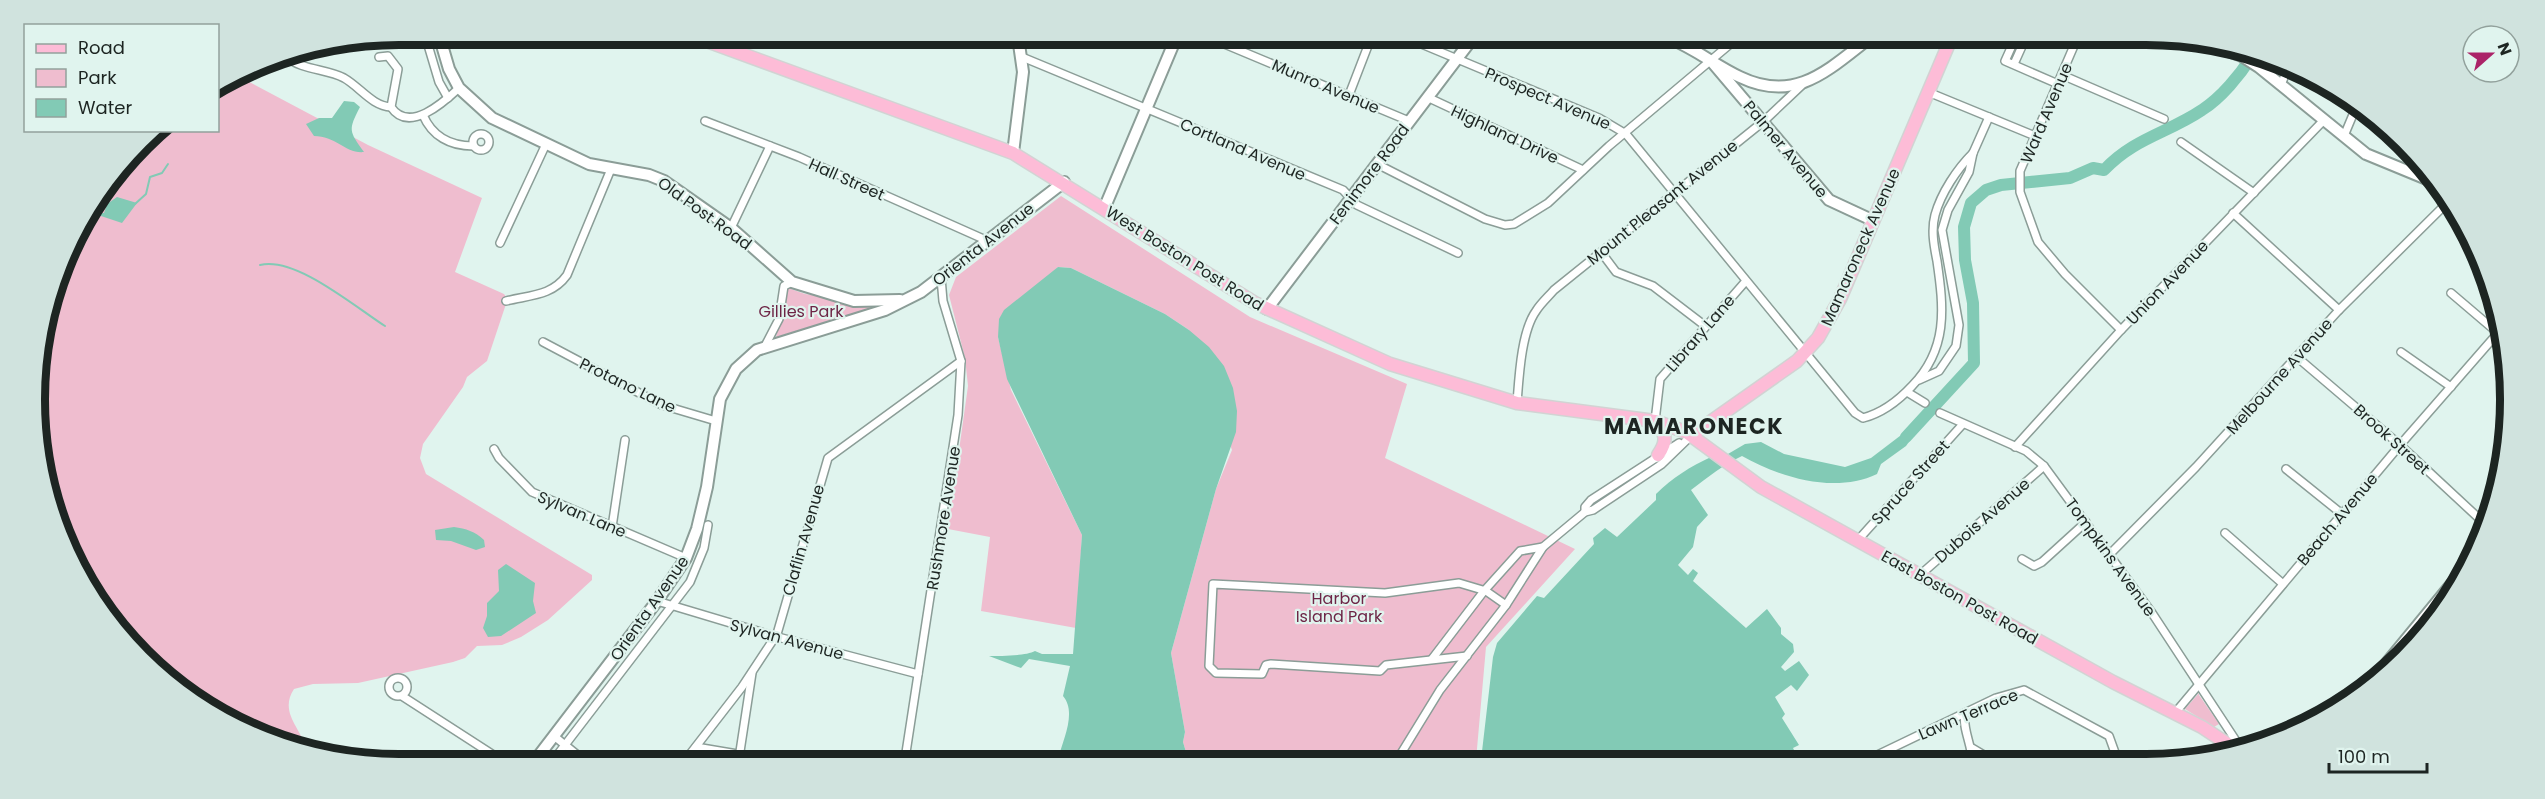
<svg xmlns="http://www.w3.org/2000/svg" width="2545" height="799" font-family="Poppins,sans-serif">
<rect width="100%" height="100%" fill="#e0f4ee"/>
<!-- green -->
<g fill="#efbdcf">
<path d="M238,76L368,145L482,198L455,272L504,294L507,298L506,304L487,361L467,377L463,387L423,444L420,458L426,474L592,575V580L548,620L521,637L502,645L477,646L465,658L453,662L358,683L313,684L294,689C279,712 300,727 307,749L196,703L96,603L47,494L38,352L72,238L155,131L218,130V89Z"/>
<polygon points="1061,196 1250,317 1407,384 1385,458 1575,549 1486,647 1476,760 1188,759 1183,742 1185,732 1171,653 1216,489 1232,450 1189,330 1165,314 1071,268 1058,267 998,337 1011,390 1082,535 1076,628 981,611 990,537 948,529 968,386 965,358 949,295 956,277"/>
<polygon points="788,288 805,294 881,305 776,337"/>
<polygon points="2199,693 2199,695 2219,724 2214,727 2185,709"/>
</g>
<!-- water -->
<g fill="#82cab5">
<path d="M344,101L354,102L360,107C348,130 349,131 364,152C346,154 336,136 314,136L306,124L319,118H332Z"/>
<polygon points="106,194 102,213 104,213 107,204 117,197 137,203 122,223 92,213"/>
<path d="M1058,267L1071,268L1165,314L1189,330L1209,347L1224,366L1233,388L1237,411L1236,432L1216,489L1171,653L1185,732L1183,742L1188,759H1058C1063,740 1077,712 1063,696L1070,666L1029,659L1021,668L989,656C1001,656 1026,656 1035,651L1042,654H1073L1082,535L1007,379L998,337L999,319L1004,310Z"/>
<path d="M1913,426L1919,428L1906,446L1881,464L1877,474C1835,494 1781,478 1742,456C1723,465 1708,477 1691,490L1708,515L1697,527L1693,547L1678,565L1688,575L1693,569L1698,573L1693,581L1746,628L1767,609L1781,628V634L1793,644L1794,652L1781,667L1785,671L1799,661L1809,675L1797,691L1791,685L1775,697L1785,714L1782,718L1799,745L1793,748L1797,756L1804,754L1807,761L1481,760L1493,657L1497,643L1537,596L1544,598L1594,544L1593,538L1605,528L1617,537L1656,500V494C1673,477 1690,467 1711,457L1716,461L1745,444L1761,442L1784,454L1845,467L1871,458Z"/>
<path d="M454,527C466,529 475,531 484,540L485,547L476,550L451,541L436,540L435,530Z"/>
<polygon points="506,564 535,583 533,601 536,613 501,636 488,637 483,628 487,616 487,603 499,591 498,570"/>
</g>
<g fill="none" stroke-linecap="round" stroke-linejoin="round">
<!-- stream -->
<g stroke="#82cab5" stroke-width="2">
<polyline points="135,204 146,194 150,177 162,173 168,164"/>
<path d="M260,265C295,256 354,306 385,326"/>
</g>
<!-- river -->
<path stroke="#82cab5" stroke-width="12" d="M1906,437L1974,363L1973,303L1965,260L1964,227L1971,203L1986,190L2001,185L2070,178L2093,168L2104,170C2134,138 2168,133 2202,110C2221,98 2240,75 2252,56"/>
<defs>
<g id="street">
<polyline points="425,35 439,82 448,98"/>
<polyline points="1210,38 1409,121"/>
<path d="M1407,38L1599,118L1626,134L1855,413L1863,418C1882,413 1899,400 1912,386C1948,349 1944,309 1937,261C1934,246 1931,230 1935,215C1941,193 1957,169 1973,153"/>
<polyline points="2014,41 2005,61 2058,84"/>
<polyline points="2076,41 2020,171 2020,192 2038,242 2065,274 2121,330"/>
<path d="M287,57C301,70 327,69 344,78C360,87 372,106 391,107"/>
<path d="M379,57L388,56L398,69L391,107C409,134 444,102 459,88"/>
<polyline points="1022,57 1343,190 1357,205 1458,253"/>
<polyline points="2014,64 2023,44 2021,41"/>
<polyline points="2062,75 2164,119"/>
<polyline points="2281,85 2287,70"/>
<polyline points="1928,92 2035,136"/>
<polyline points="1349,95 1371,38"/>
<polyline points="1427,97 1583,170"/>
<path d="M423,115C432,136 450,146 473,146"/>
<polyline points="705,121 799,157 988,241"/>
<circle cx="481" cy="142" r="8"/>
<polyline points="2344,136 2357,105"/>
<polyline points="2181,142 2254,193"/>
<polyline points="1377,164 1485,219 1505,225 1514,224 1548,203 1609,146 1735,40"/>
<polyline points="2233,213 2339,310"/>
<polyline points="731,228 770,146"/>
<polyline points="500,243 546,144"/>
<polyline points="1601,252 1616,272 1653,286 1704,325"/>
<polyline points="2451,293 2498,333"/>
<path d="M506,301C530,295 552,296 567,275L611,169"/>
<polyline points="543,342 662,405 716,421"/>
<polyline points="764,348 779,319 784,286 792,282"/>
<polyline points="2401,352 2451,387"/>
<polyline points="2298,358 2400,445 2484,523"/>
<polyline points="1919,380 1939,371 1956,346 1959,325 1942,230 1948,210 1969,172 1973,153 1989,117"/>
<polyline points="1907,392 1925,403"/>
<path d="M1517,403C1519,378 1521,332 1536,311C1541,303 1548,297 1554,290L1764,121L1802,85"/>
<polyline points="1940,413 2026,451 2044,466 2152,613 2240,747"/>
<polyline points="1655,421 1660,379 1745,282"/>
<polyline points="2015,447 2121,330 2324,120"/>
<polyline points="494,449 499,458 532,492 686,558"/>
<polyline points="2286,469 2342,514"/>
<polyline points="1585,512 1585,507 1591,500 1679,443"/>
<polyline points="612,527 625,440"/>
<polyline points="2225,533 2283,584"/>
<polyline points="1858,540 1962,425"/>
<polyline points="2109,555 2196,467 2339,310 2450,200"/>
<polyline points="2022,559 2034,566 2042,562 2086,522"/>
<polyline points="1920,575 2044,466"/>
<polyline points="657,601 774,636 918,674"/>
<polyline points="1467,656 1386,665 1380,671 1271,664 1266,665 1262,674 1216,673 1209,666 1213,584 1385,593 1459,583 1486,591 1506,605"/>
<polyline points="1432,659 1484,591 1520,551 1543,547"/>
<circle cx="398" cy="687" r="9"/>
<polyline points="402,696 498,758"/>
<path d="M1965,713C1962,729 1972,744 1972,761"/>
<polyline points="2175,713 2400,445 2503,327"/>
<polyline points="554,736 581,758"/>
<polyline points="696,747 761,758"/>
<polyline points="1972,748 1994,761"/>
<polyline points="555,758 690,582 704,548 708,525"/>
<polyline points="687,758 742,687 777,634 828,458 961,361"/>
<polyline points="739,758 752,673"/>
<polyline points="905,759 958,415 961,361 943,301 941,278"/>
<polyline points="1397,760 1440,690 1506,605 1543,547 1585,512 1593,510 1662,464 1692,435"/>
<polyline points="1865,761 1996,698 2024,690 2109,736 2118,761"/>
</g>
<g id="secondary">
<polyline points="439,35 449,69 459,88 492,118 589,164 649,175 664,181 731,228 792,282 854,301 900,300"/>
<path d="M1671,39C1696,49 1716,66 1740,77C1794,103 1826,72 1867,40"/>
<polyline points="2202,42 2242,56 2259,67 2366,154 2434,182"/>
<polyline points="1712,62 1829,200 1872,220"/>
<polyline points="1013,153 1023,72 1018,37"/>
<polyline points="1104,209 1176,38"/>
<polyline points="1267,309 1472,39"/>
<polyline points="2368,686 2469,563"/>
<polyline points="537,758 657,601 686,558 697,529 707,487 720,399 736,369 757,350 885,310 921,292 1064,182"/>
</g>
<g id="primary">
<polyline points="693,36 1013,153 1255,303 1390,364 1517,403 1655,421 1686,432 1761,487 2113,682 2202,727 2235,749"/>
<path d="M1656,422C1666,434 1668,441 1658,455"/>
<polyline points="1692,435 1797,361 1818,338 1840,299 1950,41"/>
</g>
</defs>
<!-- street casing -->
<use href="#street" stroke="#8b9d97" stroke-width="10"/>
<!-- secondary casing -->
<use href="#secondary" stroke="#8b9d97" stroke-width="14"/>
<!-- primary casing -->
<use href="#primary" stroke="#d2d3d3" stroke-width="15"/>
<!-- street -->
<use href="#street" stroke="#fff" stroke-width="7"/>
<!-- secondary -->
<use href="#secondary" stroke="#fff" stroke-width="10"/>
<!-- primary -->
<use href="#primary" stroke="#fdbcd7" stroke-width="12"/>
</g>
<g text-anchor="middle" stroke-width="4.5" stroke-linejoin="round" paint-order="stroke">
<!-- street labels -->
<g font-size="16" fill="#1d2522" stroke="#e0f4ee">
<text transform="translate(1326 86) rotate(23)" y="6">Munro Avenue</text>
<text transform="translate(1548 98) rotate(23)" y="6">Prospect Avenue</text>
<text transform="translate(2046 113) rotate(-67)" y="6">Ward Avenue</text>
<text transform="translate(1505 134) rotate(25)" y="6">Highland Drive</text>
<text transform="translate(1243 149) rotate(23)" y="6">Cortland Avenue</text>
<text transform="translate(1786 149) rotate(50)" y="6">Palmer Avenue</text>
<text transform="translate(1369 174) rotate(-53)" y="6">Fenimore Road</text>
<text transform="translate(847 179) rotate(24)" y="6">Hall Street</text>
<text transform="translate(1662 202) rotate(-39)" y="6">Mount Pleasant Avenue</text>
<text transform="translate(705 213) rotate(36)" y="6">Old Post Road</text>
<text transform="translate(983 244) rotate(-38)" y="6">Orienta Avenue</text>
<text transform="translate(1860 247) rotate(-66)" y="6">Mamaroneck Avenue</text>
<text transform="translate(1185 258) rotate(32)" y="6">West Boston Post Road</text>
<text transform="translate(2167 282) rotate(-46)" y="6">Union Avenue</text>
<text transform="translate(1700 333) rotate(-49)" y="6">Library Lane</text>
<text transform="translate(2279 376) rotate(-48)" y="6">Melbourne Avenue</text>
<text transform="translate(628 385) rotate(26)" y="6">Protano Lane</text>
<text transform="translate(2392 439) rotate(42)" y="6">Brook Street</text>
<text transform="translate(1910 482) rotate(-48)" y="6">Spruce Street</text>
<text transform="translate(582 514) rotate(23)" y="6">Sylvan Lane</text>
<text transform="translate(943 518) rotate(-81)" y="6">Rushmore Avenue</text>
<text transform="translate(2337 519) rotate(-50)" y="6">Beach Avenue</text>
<text transform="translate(1982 520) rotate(-41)" y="6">Dubois Avenue</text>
<text transform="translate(803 540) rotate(-74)" y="6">Claflin Avenue</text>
<text transform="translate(2111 557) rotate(54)" y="6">Tompkins Avenue</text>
<text transform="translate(1960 597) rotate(29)" y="6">East Boston Post Road</text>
<text transform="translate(649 608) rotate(-55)" y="6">Orienta Avenue</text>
<text transform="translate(787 639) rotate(15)" y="6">Sylvan Avenue</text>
<text transform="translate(1968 714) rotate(-23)" y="6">Lawn Terrace</text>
</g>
<!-- park labels -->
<g font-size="16" fill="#6d2546" stroke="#e0f4ee">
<text x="801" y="317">Gillies Park</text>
<text x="1339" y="604">Harbor<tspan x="1339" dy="18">Island Park</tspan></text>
</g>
<!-- district labels -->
<g font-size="22" font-weight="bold" letter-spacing="1.5" fill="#1d2522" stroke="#e0f4ee">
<text x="1694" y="434">MAMARONECK</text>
</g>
</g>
<!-- crop -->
<path d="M0 0H2545V799H0ZM399 45H2146A354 354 0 0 1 2500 399V400A354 354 0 0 1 2146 754H399A354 354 0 0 1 45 400V399A354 354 0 0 1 399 45Z" fill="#d0e3de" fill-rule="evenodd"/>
<path fill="none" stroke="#1d2522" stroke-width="8" d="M399 45H2146A354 354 0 0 1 2500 399V400A354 354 0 0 1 2146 754H399A354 354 0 0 1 45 400V399A354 354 0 0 1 399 45Z"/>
<!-- legend -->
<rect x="24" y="24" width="195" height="108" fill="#e0f4ee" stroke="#92a19c" stroke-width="1.5"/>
<rect x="36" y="44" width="30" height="9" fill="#fdbcd7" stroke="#92a19c" stroke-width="1.5"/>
<text x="78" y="54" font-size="18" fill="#1d2522">Road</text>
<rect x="36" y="69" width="30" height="18" fill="#efbdcf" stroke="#92a19c" stroke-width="1.5"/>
<text x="78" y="84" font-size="18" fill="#1d2522">Park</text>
<rect x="36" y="99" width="30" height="18" fill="#82cab5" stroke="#92a19c" stroke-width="1.5"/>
<text x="78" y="114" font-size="18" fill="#1d2522">Water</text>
<!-- north arrow -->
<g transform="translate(2491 54) rotate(69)"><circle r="28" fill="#e0f4ee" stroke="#92a19c" stroke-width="1.5"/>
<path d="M0-4.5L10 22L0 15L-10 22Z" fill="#ab2368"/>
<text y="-9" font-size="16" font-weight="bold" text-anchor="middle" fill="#1d2522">N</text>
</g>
<!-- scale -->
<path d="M2329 763v9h98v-9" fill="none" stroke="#1d2522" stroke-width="3"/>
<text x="2338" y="763" font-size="18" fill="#1d2522" stroke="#e0f4ee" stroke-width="4.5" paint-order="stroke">100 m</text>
</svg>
